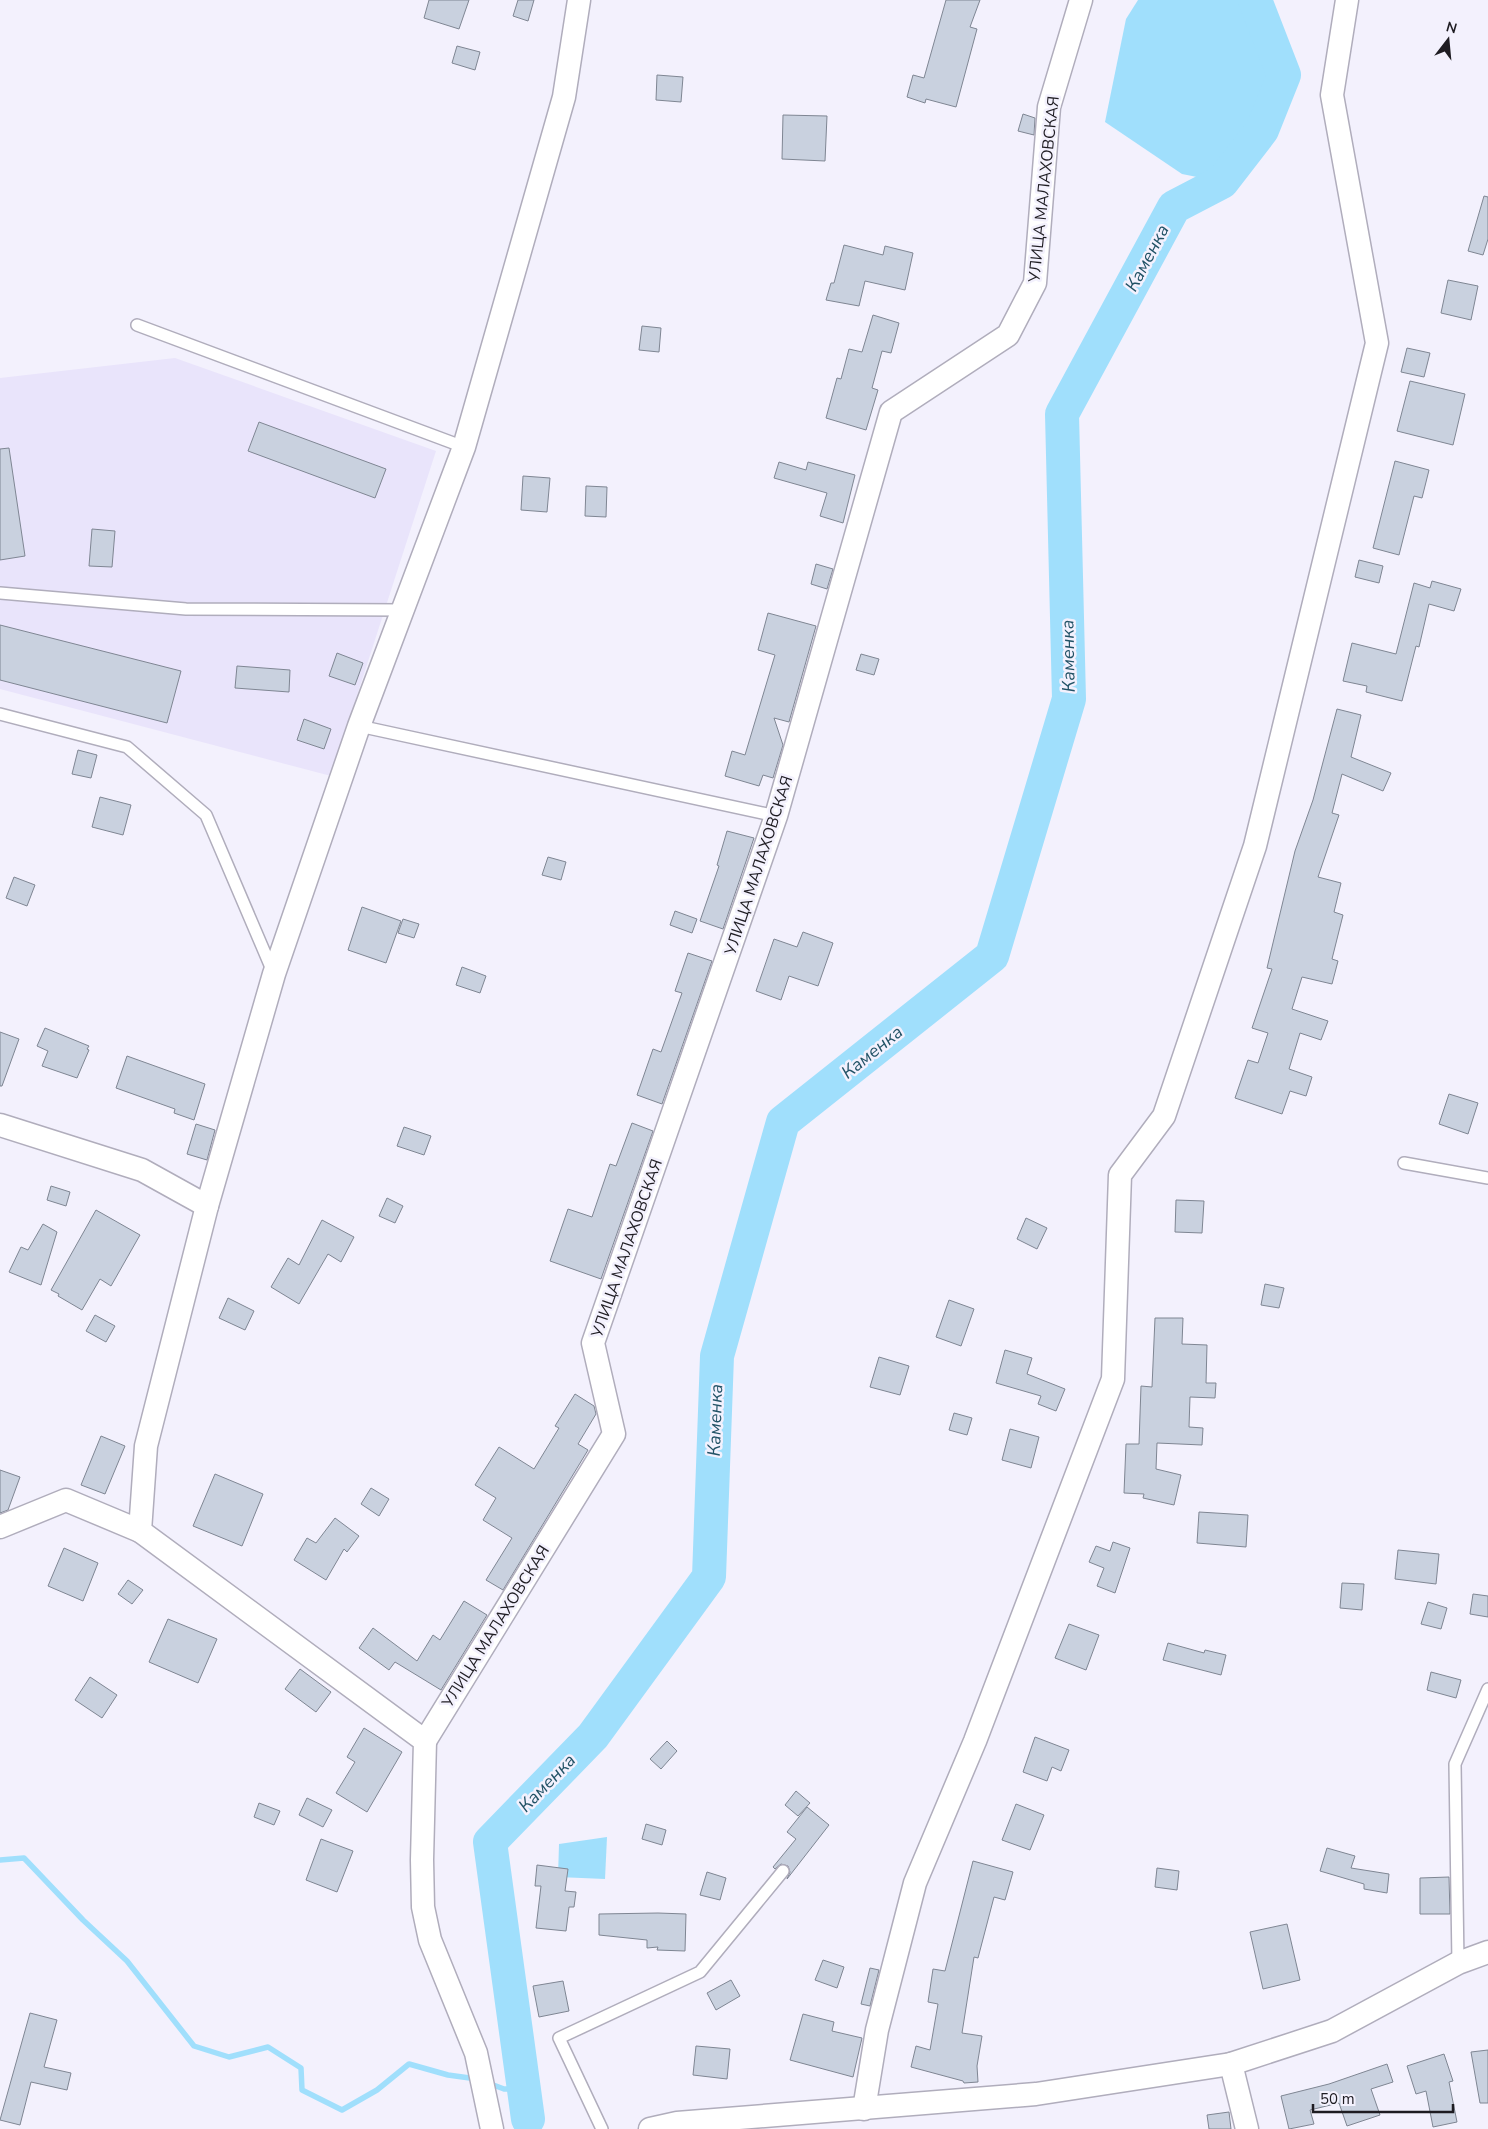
<svg xmlns="http://www.w3.org/2000/svg" width="1488" height="2129" font-family="'Nunito Sans',sans-serif">
<rect width="100%" height="100%" fill="#f3f1fd"/>
<!-- built -->
<polygon fill="#e9e4fb" points="175,358 436,451 331,776 0,689 0,378"/>
<!-- water -->
<g fill="#a0dffc">
<polygon points="1138,0 1255,0 1284,75 1262,130 1222,182 1182,174 1105,122 1126,19"/>
<polygon points="607,1837 605,1879 558,1877 559,1844"/>
</g>
<g fill="none" stroke-linecap="round" stroke-linejoin="round">
<!-- stream -->
<g stroke="#a0dffc" stroke-width="5.5">
<polyline points="0,1860 24,1858 83,1920 127,1961 194,2046 229,2057 268,2047 301,2068 302,2090 342,2110 377,2090 409,2064 448,2075 477,2079"/>
<polyline points="488,2083 504,2089 524,2089"/>
</g>
<!-- river -->
<polyline stroke="#a0dffc" stroke-width="34" points="528,2119 490,1842 593,1736 709,1577 717,1356 783,1122 992,956 1069,699 1062,414 1174,207 1222,182 1262,130 1284,75 1255,0"/>
</g>
<!-- building -->
<g fill="#c9d1df" stroke="#7f8693">
<polygon points="429,0 469,0 459,29 424,18"/>
<polygon points="518,0 534,0 528,21 513,16"/>
<polygon points="946,0 980,0 970,27 977,29 956,107 926,99 925,103 907,97 913,75 924,78"/>
<polygon points="457,46 480,52 475,70 452,63"/>
<polygon points="657,75 683,77 681,102 656,100"/>
<polygon points="1023,114 1035,118 1034,135 1018,131"/>
<polygon points="783,115 827,116 825,161 782,159"/>
<polygon points="1484,196 1488,197 1488,239 1483,255 1468,251"/>
<polygon points="844,245 883,255 885,246 913,253 905,290 865,281 859,306 826,300 831,283 834,283"/>
<polygon points="1448,280 1478,286 1471,320 1441,313"/>
<polygon points="873,315 899,323 891,353 882,351 872,388 878,390 866,430 826,418 837,378 841,379 849,349 862,352"/>
<polygon points="642,326 661,328 659,352 639,350"/>
<polygon points="1407,348 1430,353 1424,377 1401,372"/>
<polygon points="1410,381 1465,394 1453,445 1397,431"/>
<polygon points="259,422 386,469 375,498 248,451"/>
<polygon points="9,448 25,556 0,560 0,449"/>
<polygon points="1395,461 1429,470 1422,498 1414,496 1399,555 1373,548"/>
<polygon points="779,462 806,470 808,462 855,475 843,523 820,516 827,493 774,478"/>
<polygon points="523,476 550,478 547,512 521,510"/>
<polygon points="586,486 607,487 606,517 585,516"/>
<polygon points="92,529 115,531 112,567 89,566"/>
<polygon points="1359,560 1383,566 1379,583 1355,577"/>
<polygon points="816,564 833,569 827,589 811,584"/>
<polygon points="1432,581 1461,589 1454,611 1429,604 1419,647 1416,646 1402,701 1366,692 1367,686 1343,681 1352,643 1396,654 1414,583 1430,588"/>
<polygon points="768,613 816,626 789,722 774,718 783,745 773,778 763,775 759,786 725,776 732,751 745,755 775,655 758,650"/>
<polygon points="0,625 181,671 167,723 0,680"/>
<polygon points="337,653 363,663 355,685 329,676"/>
<polygon points="861,654 879,659 874,675 856,670"/>
<polygon points="237,666 290,670 289,692 235,688"/>
<polygon points="1337,709 1361,715 1351,757 1391,773 1383,791 1342,774 1332,813 1339,815 1318,877 1341,883 1334,912 1343,915 1332,959 1338,961 1332,984 1302,977 1292,1009 1328,1021 1321,1040 1300,1033 1289,1069 1312,1077 1306,1096 1290,1091 1282,1114 1235,1098 1248,1060 1258,1063 1268,1033 1252,1028 1272,969 1267,968 1295,851 1313,800"/>
<polygon points="304,719 331,729 324,749 297,740"/>
<polygon points="78,750 97,755 91,778 72,774"/>
<polygon points="100,797 131,805 123,835 92,827"/>
<polygon points="727,831 754,838 723,929 700,921 719,866 717,865"/>
<polygon points="548,857 566,862 561,880 542,875"/>
<polygon points="14,877 35,885 27,906 6,898"/>
<polygon points="362,907 401,921 386,963 348,950"/>
<polygon points="675,911 697,919 692,933 670,925"/>
<polygon points="403,919 419,924 414,938 398,933"/>
<polygon points="803,932 833,943 818,986 789,976 781,1000 756,991 774,939 797,947"/>
<polygon points="688,953 712,961 662,1104 637,1095 653,1049 661,1052 682,993 675,991"/>
<polygon points="462,967 486,976 480,993 456,985"/>
<polygon points="45,1028 89,1046 87,1049 89,1050 77,1078 42,1066 48,1051 37,1046"/>
<polygon points="0,1032 19,1039 2,1086 0,1086"/>
<polygon points="127,1056 205,1084 194,1120 174,1113 175,1109 116,1088"/>
<polygon points="1449,1094 1478,1103 1468,1134 1439,1124"/>
<polygon points="632,1123 653,1131 601,1279 550,1261 568,1209 592,1217 610,1164 616,1166"/>
<polygon points="196,1124 215,1130 207,1160 187,1154"/>
<polygon points="404,1127 431,1136 424,1155 397,1146"/>
<polygon points="51,1186 70,1192 66,1206 47,1200"/>
<polygon points="387,1198 403,1206 395,1223 379,1216"/>
<polygon points="1176,1200 1204,1201 1202,1233 1175,1232"/>
<polygon points="96,1210 140,1235 111,1286 100,1279 82,1310 58,1296 59,1294 51,1290"/>
<polygon points="1026,1218 1047,1228 1037,1249 1017,1239"/>
<polygon points="322,1220 354,1237 341,1262 328,1254 299,1304 271,1287 288,1258 299,1265"/>
<polygon points="43,1224 57,1232 41,1285 9,1272 21,1247 28,1250"/>
<polygon points="1265,1284 1284,1288 1279,1308 1261,1305"/>
<polygon points="228,1298 254,1311 245,1330 219,1318"/>
<polygon points="949,1300 974,1309 961,1346 936,1337"/>
<polygon points="95,1315 115,1326 106,1342 86,1331"/>
<polygon points="1155,1318 1183,1318 1182,1344 1207,1345 1206,1383 1216,1383 1215,1398 1190,1397 1189,1427 1203,1428 1202,1445 1157,1443 1156,1469 1181,1475 1174,1505 1143,1498 1144,1494 1124,1493 1126,1444 1139,1444 1141,1386 1152,1387"/>
<polygon points="1005,1350 1032,1358 1027,1374 1065,1389 1056,1411 1038,1404 1041,1396 996,1383"/>
<polygon points="879,1357 909,1366 900,1395 870,1387"/>
<polygon points="575,1394 594,1406 596,1414 578,1444 588,1450 503,1590 486,1580 512,1538 483,1520 496,1498 475,1485 499,1447 534,1469 559,1428 555,1426"/>
<polygon points="954,1413 972,1418 967,1435 949,1430"/>
<polygon points="1010,1429 1039,1437 1031,1468 1002,1460"/>
<polygon points="101,1436 125,1446 105,1494 81,1485"/>
<polygon points="0,1470 20,1477 8,1510 0,1513"/>
<polygon points="215,1474 263,1494 242,1546 193,1526"/>
<polygon points="371,1488 389,1499 379,1516 361,1504"/>
<polygon points="1199,1512 1248,1515 1246,1547 1197,1543"/>
<polygon points="335,1518 359,1536 347,1552 344,1549 326,1580 294,1560 307,1538 316,1543"/>
<polygon points="1113,1542 1130,1548 1115,1593 1097,1586 1104,1568 1089,1562 1096,1546 1110,1551"/>
<polygon points="64,1548 98,1563 83,1601 48,1586"/>
<polygon points="1398,1550 1439,1554 1436,1584 1395,1579"/>
<polygon points="128,1580 143,1590 132,1604 118,1594"/>
<polygon points="1342,1583 1364,1584 1362,1610 1340,1608"/>
<polygon points="1473,1594 1488,1596 1488,1617 1470,1614"/>
<polygon points="464,1601 487,1615 441,1690 395,1662 389,1670 359,1648 373,1628 417,1661 433,1635 440,1640"/>
<polygon points="1428,1602 1447,1608 1441,1629 1421,1624"/>
<polygon points="168,1619 217,1639 198,1683 149,1662"/>
<polygon points="1069,1624 1099,1635 1086,1670 1055,1658"/>
<polygon points="1168,1643 1204,1653 1205,1650 1226,1655 1221,1675 1163,1660"/>
<polygon points="300,1669 331,1692 316,1712 285,1689"/>
<polygon points="1431,1672 1461,1680 1456,1698 1427,1690"/>
<polygon points="90,1677 117,1695 102,1718 75,1700"/>
<polygon points="364,1728 402,1752 367,1812 336,1793 355,1762 347,1757"/>
<polygon points="1035,1737 1069,1750 1061,1771 1052,1767 1047,1781 1023,1772"/>
<polygon points="667,1741 677,1751 661,1769 650,1759"/>
<polygon points="796,1791 810,1803 798,1816 785,1805"/>
<polygon points="307,1798 332,1810 323,1827 299,1815"/>
<polygon points="259,1803 280,1811 274,1825 254,1817"/>
<polygon points="1016,1804 1044,1815 1030,1850 1002,1840"/>
<polygon points="807,1807 829,1825 787,1879 790,1872 788,1866 781,1864 775,1869 773,1867 796,1839 787,1832"/>
<polygon points="646,1824 666,1830 662,1845 642,1839"/>
<polygon points="321,1839 353,1851 337,1892 306,1880"/>
<polygon points="1327,1848 1355,1856 1351,1868 1389,1874 1387,1893 1364,1889 1364,1884 1320,1871"/>
<polygon points="973,1861 1013,1872 1005,1900 994,1897 978,1958 974,1957 962,2033 982,2036 977,2066 978,2082 964,2083 963,2081 911,2067 916,2046 930,2050 938,2004 928,2002 933,1969 945,1971"/>
<polygon points="537,1865 568,1869 565,1891 576,1892 574,1907 569,1907 566,1931 536,1928 541,1886 535,1886"/>
<polygon points="1157,1868 1179,1871 1177,1890 1155,1887"/>
<polygon points="707,1872 726,1878 720,1900 700,1895"/>
<polygon points="1449,1877 1450,1914 1420,1914 1420,1878"/>
<polygon points="658,1913 686,1914 685,1951 657,1950 658,1947 647,1948 647,1940 599,1935 599,1914"/>
<polygon points="1287,1924 1300,1980 1263,1989 1250,1932"/>
<polygon points="823,1960 844,1967 837,1988 815,1980"/>
<polygon points="870,1968 879,1970 870,2006 861,2004"/>
<polygon points="731,1980 740,1996 716,2010 707,1993"/>
<polygon points="563,1981 569,2011 539,2017 533,1986"/>
<polygon points="30,2013 57,2020 44,2067 71,2073 67,2090 31,2082 20,2125 0,2120"/>
<polygon points="803,2014 834,2022 832,2031 862,2038 853,2077 790,2060"/>
<polygon points="696,2046 730,2049 727,2079 693,2075"/>
<polygon points="1488,2050 1488,2103 1480,2103 1471,2052"/>
<polygon points="1444,2054 1453,2081 1449,2082 1457,2122 1433,2127 1426,2091 1416,2094 1407,2066"/>
<polygon points="1387,2064 1393,2082 1371,2089 1380,2115 1347,2126 1339,2103 1310,2110 1314,2124 1289,2129 1281,2096 1329,2084"/>
<polygon points="1229,2112 1231,2129 1209,2129 1207,2115"/>
</g>
<g fill="none" stroke-linecap="round" stroke-linejoin="round">
<defs>
<g id="lane">
<polyline points="137,325 464,447"/>
<polyline points="0,593 186,609 402,610"/>
<polyline points="0,714 127,747 206,815 273,972"/>
<polyline points="359,726 776,816"/>
<polyline points="1404,1163 1488,1178"/>
<polyline points="1458,1963 1455,1764 1488,1689"/>
<polyline points="602,2129 559,2038 700,1972 783,1871"/>
</g>
<g id="street">
<polyline points="0,1125 142,1170 207,1206"/>
<polyline points="0,1527 66,1500 140,1531"/>
<polyline points="425,1741 614,1434 593,1343 776,816 891,412 1008,335 1035,283 1049,107 1081,0"/>
<polyline points="1231,2064 1247,2129"/>
<polyline points="864,2109 877,2030 915,1883 975,1741 1113,1379 1120,1175 1164,1116 1255,846 1377,343 1332,95 1347,0"/>
<polyline points="492,2129 476,2053 430,1940 423,1907 422,1860 425,1741 140,1531 146,1446 207,1206 274,974 359,726 464,447 564,97 579,0"/>
<polyline points="650,2129 677,2123 1036,2094 1231,2064 1332,2031 1458,1963 1488,1952"/>
</g>
</defs>
<!-- lane casing -->
<use href="#lane" stroke="#b0adbc" stroke-width="14"/>
<!-- street casing -->
<use href="#street" stroke="#b0adbc" stroke-width="25"/>
<!-- lane -->
<use href="#lane" stroke="#fff" stroke-width="11"/>
<!-- street -->
<use href="#street" stroke="#fff" stroke-width="22"/>
</g>
<g text-anchor="middle" stroke-width="5" stroke-linejoin="round" paint-order="stroke">
<!-- street labels -->
<g font-size="16" fill="#1e1c22" stroke="#f3f1fd">
<text transform="translate(1043 189) rotate(-84)" y="6">УЛИЦА МАЛАХОВСКАЯ</text>
<text transform="translate(758 865) rotate(-72)" y="6">УЛИЦА МАЛАХОВСКАЯ</text>
<text transform="translate(626 1248) rotate(-71)" y="6">УЛИЦА МАЛАХОВСКАЯ</text>
<text transform="translate(495 1626) rotate(-58)" y="6">УЛИЦА МАЛАХОВСКАЯ</text>
</g>
<!-- water labels -->
<g font-size="18" font-style="italic" fill="#215266" stroke="#f3f1fd">
<text transform="translate(1147 258) rotate(-62)" y="6">Каменка</text>
<text transform="translate(1068 656) rotate(-91)" y="6">Каменка</text>
<text transform="translate(872 1052) rotate(-39)" y="6">Каменка</text>
<text transform="translate(715 1420) rotate(-88)" y="6">Каменка</text>
<text transform="translate(547 1783) rotate(-46)" y="6">Каменка</text>
</g>
</g>
<!-- north arrow -->
<g transform="translate(1448 40) rotate(16)" stroke="#f3f1fd" stroke-width="4" paint-order="stroke">
<path d="M0-4L9 19L0 12L-9 19Z" fill="#1e1c22"/>
<text y="-8" font-size="14" font-weight="bold" text-anchor="middle" fill="#1e1c22">N</text>
</g>
<!-- scale -->
<path d="M1313 2104v8h140v-8" fill="none" stroke="#1e1c22" stroke-width="2.5"/>
<text x="1320" y="2104" font-size="15" fill="#1e1c22" stroke="#f3f1fd" stroke-width="4" paint-order="stroke">50 m</text>
</svg>
